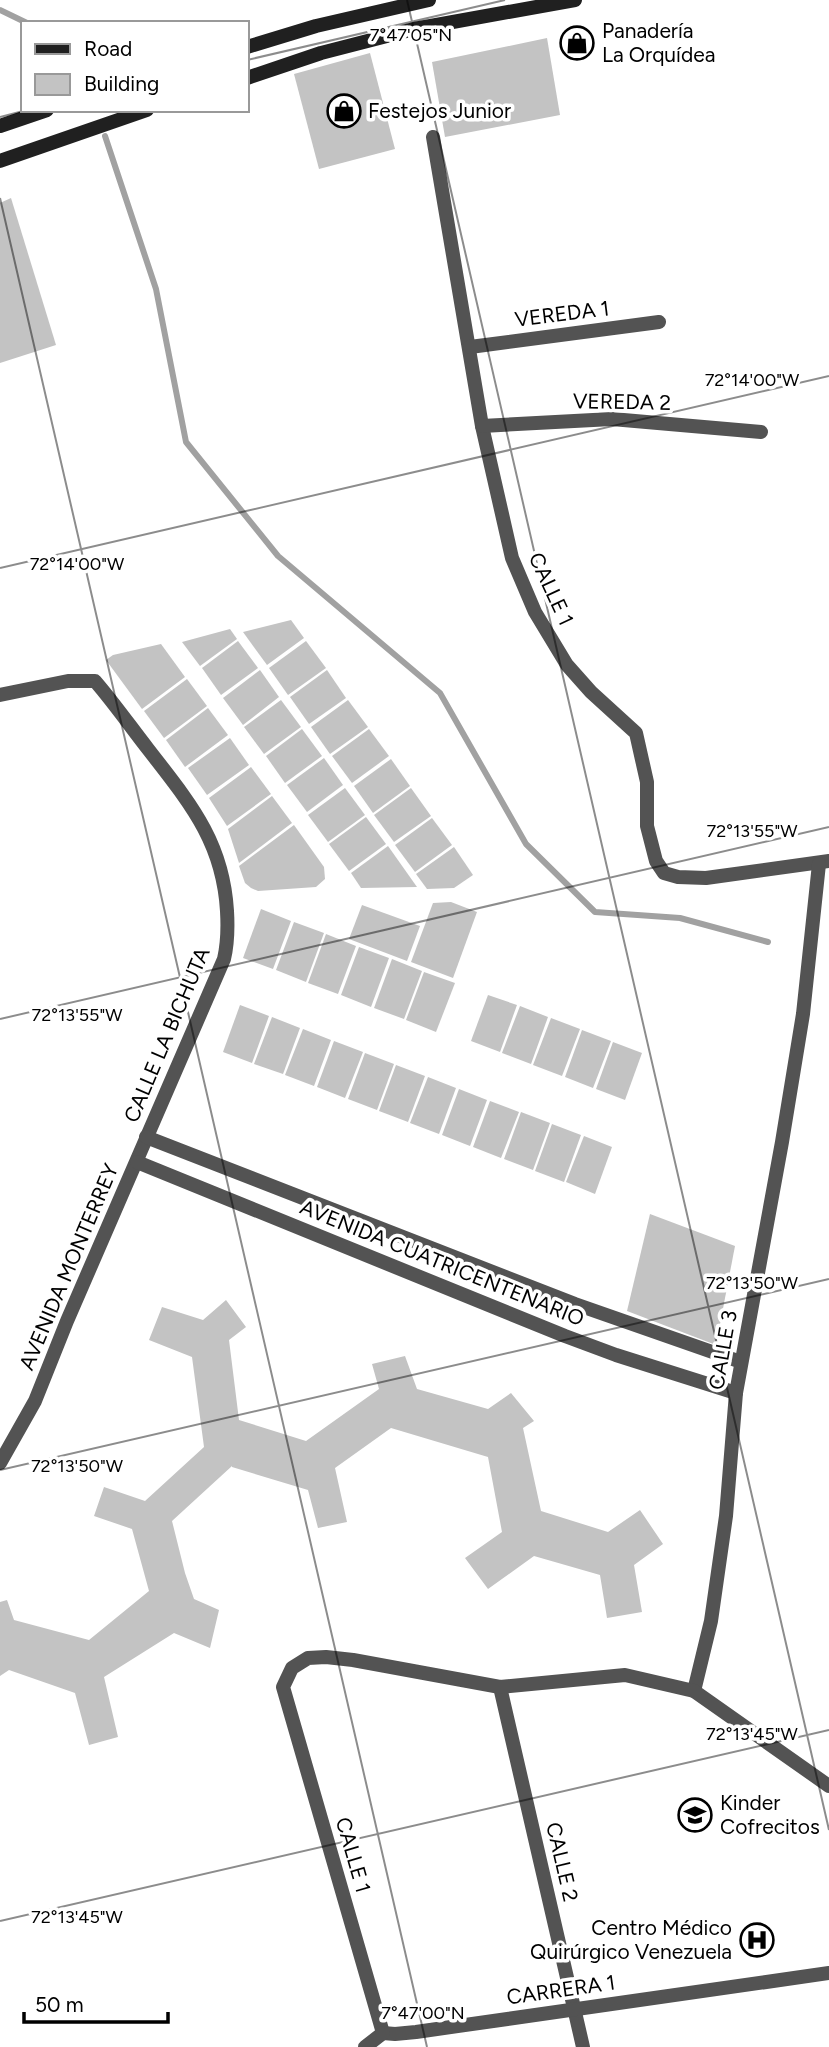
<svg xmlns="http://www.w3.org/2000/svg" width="829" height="2047" font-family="Figtree,sans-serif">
<rect width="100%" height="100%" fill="#fff"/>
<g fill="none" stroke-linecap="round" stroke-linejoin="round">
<!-- stream -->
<g stroke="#a1a1a1" stroke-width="6">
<polyline points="0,10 27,23"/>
<polyline points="105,136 156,289 186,442 278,556 440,693 526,844 595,912 680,918 768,942"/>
</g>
</g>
<!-- building -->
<g fill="#c3c3c3">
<polygon points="547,38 560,115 445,137 432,62"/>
<polygon points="370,53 395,149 319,169 294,74"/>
<polygon points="11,198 56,345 0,363 0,203"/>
<polygon points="291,620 304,638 267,665 243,632"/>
<polygon points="230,629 237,639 200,666 182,642"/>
<polygon points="238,641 258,668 221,695 202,668"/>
<polygon points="306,641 326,668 288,695 269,668"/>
<polygon points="161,644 185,677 142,709 106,660 113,655"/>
<polygon points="260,670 279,697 243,725 223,698"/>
<polygon points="327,670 346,698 309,724 290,697"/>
<polygon points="187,679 207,706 164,738 144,711"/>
<polygon points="281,700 301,727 264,754 244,727"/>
<polygon points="348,700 368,727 330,754 311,727"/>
<polygon points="208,708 228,735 185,767 166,740"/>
<polygon points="302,729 322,756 285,783 266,756"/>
<polygon points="369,729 389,756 352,783 332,756"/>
<polygon points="230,738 249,765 207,795 188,768"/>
<polygon points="324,758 343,785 307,812 287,785"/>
<polygon points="391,759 410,786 373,813 354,786"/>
<polygon points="251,767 271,794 227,826 209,798"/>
<polygon points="345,788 365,815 328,842 308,815"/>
<polygon points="411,788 431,816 394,842 374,815"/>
<polygon points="272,796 292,823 239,863 228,829"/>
<polygon points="366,817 386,844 349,871 329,844"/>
<polygon points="432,818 452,845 415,872 395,845"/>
<polygon points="294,825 324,867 325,879 316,887 258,891 251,888 245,883 239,866"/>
<polygon points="388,846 417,887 361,888 351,873"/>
<polygon points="454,847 473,875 454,888 427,889 416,874"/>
<polygon points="451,902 477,912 453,978 411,962 433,903"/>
<polygon points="362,905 420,926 407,961 349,939"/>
<polygon points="261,909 291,921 273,969 243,958"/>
<polygon points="294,922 324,933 306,982 276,970"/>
<polygon points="326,934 356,946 338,994 308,983"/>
<polygon points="359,947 389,958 371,1007 341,995"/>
<polygon points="392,959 422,971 404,1019 374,1008"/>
<polygon points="424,972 455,983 436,1032 406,1020"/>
<polygon points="488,995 517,1005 500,1052 471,1041"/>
<polygon points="240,1005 269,1016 252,1063 223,1052"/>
<polygon points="520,1006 548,1017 531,1064 502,1053"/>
<polygon points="272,1017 300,1028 283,1074 254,1064"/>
<polygon points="551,1018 580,1029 562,1076 533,1065"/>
<polygon points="303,1029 331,1040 314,1086 285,1075"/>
<polygon points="582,1030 611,1041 593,1088 565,1077"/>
<polygon points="334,1041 363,1052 345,1098 317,1087"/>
<polygon points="613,1042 642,1053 625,1100 596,1089"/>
<polygon points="365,1053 394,1064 377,1110 348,1099"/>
<polygon points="396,1065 425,1076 408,1122 379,1111"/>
<polygon points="428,1077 456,1088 439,1134 410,1123"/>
<polygon points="459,1089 487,1100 470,1146 442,1135"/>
<polygon points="490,1101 519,1112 501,1158 473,1147"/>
<polygon points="521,1112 550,1123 533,1170 504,1159"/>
<polygon points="552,1124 581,1135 564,1182 535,1171"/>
<polygon points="584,1136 612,1147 595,1194 566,1182"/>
<polygon points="650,1214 735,1246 716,1345 627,1311"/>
<polygon points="226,1300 246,1327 229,1340 239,1420 306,1441 379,1389 372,1364 405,1356 417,1389 488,1409 511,1393 534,1421 523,1428 541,1511 608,1532 640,1510 663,1544 634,1565 642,1612 607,1618 600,1575 534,1556 488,1589 465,1558 502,1532 488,1457 391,1428 335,1468 347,1522 318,1528 308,1490 232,1467 232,1466 172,1521 185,1573 194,1599 219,1610 210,1648 174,1633 104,1677 118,1737 89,1745 75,1693 9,1670 0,1676 0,1602 7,1600 14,1620 89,1640 149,1591 132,1529 94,1516 104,1487 145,1501 204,1447 192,1357 149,1340 162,1307 203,1320"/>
</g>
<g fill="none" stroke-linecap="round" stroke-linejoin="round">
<!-- street -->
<g stroke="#535353" stroke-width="14">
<polyline points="433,137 482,426 512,558 535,612 567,665 591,692 636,733 647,782 647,826 656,861 664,873 678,877 706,878 829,861"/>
<polyline points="470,347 659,322"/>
<polyline points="482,426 612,419 761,432"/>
<path d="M0,695L68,681H95C114,703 130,726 148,749C189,802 223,841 227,911C228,928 228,942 224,959L67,1321L35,1401L0,1463"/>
<polyline points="146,1137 575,1304 741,1362"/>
<polyline points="137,1162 565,1336 616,1355 736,1393"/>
<polyline points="500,1687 583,2047"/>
<polyline points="694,1691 711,1621 726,1516 736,1393 782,1142 803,1014 819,864"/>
<polyline points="383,2033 283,1687 292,1668 308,1658 326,1657 353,1660 500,1687 625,1675 694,1691 829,1786"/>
<polyline points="383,2033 395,2034 416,2032 829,1973"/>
<polyline points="365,2047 383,2033"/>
</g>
<!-- secondary -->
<g stroke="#202020" stroke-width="14">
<polyline points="247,47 316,26 429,0"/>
<polyline points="247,78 321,53 414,29 575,0"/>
<polyline points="0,126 47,110"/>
<polyline points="0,161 147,110"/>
</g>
</g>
<!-- ticks -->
<path fill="none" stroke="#000" stroke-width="2" stroke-opacity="0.45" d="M407,0L829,1830M247,60L505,0M0,117L27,110M0,198L427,2047M0,568L829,376M0,1019L829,827M0,1470L829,1279M0,1921L829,1730"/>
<!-- icons -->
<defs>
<symbol id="shop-ring" viewBox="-11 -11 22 22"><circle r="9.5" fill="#fff" stroke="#000" stroke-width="1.5"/><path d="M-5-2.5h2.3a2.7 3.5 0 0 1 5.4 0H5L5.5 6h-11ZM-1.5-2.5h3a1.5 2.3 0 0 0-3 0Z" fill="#000"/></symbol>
<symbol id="school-ring" viewBox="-11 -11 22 22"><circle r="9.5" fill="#fff" stroke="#000" stroke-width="1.5"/><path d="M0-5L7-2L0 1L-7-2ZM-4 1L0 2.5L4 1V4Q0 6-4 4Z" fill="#000"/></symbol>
<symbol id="hospital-ring" viewBox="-11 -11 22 22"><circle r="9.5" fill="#fff" stroke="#000" stroke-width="1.5"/><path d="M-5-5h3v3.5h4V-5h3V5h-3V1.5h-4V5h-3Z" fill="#000"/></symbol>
</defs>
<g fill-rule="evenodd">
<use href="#shop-ring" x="558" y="24" width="38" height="38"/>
<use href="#shop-ring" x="325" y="92" width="38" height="38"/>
<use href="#school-ring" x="676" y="1796" width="38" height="38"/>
<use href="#hospital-ring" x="738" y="1921" width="38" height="38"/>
</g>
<g text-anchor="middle" stroke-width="7" stroke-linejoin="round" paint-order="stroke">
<!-- poi labels -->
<g font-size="21" fill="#000" stroke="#fff" text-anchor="start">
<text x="602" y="38">Panadería<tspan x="602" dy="24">La Orquídea</tspan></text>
<text x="368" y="118">Festejos Junior</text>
<text x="720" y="1810">Kinder<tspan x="720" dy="24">Cofrecitos</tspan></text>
<text x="732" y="1935" text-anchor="end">Centro Médico<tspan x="732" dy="24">Quirúrgico Venezuela</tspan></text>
</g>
<!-- street labels -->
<g font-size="21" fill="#000" stroke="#fff">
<text transform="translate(562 314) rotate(-7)" y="7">VEREDA 1</text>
<text transform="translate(622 402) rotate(1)" y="7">VEREDA 2</text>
<text transform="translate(551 589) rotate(65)" y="7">CALLE 1</text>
<text transform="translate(167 1035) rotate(-67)" y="7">CALLE LA BICHUTA</text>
<text transform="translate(442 1263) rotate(22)" y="7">AVENIDA CUATRICENTENARIO</text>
<text transform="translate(69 1267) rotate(-67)" y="7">AVENIDA MONTERREY</text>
<text transform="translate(723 1350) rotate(-80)" y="7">CALLE 3</text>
<text transform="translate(353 1855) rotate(74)" y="7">CALLE 1</text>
<text transform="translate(562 1862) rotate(77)" y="7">CALLE 2</text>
<text transform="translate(561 1990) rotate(-8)" y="7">CARRERA 1</text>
</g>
</g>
<g font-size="18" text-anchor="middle" fill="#000" stroke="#fff" stroke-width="7" stroke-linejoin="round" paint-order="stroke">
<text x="411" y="41">7°47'05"N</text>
<text x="752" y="386">72°14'00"W</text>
<text x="77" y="570">72°14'00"W</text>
<text x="752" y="837">72°13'55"W</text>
<text x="77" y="1021">72°13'55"W</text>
<text x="752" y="1289">72°13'50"W</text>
<text x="77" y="1472">72°13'50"W</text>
<text x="752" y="1740">72°13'45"W</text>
<text x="77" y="1923">72°13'45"W</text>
<text x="423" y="2019">7°47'00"N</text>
</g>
<!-- legend -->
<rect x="21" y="21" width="228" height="91" fill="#ffffff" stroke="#999999" stroke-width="2"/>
<rect x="35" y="44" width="35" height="10" fill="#202020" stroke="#999999" stroke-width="2"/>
<text x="84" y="56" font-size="21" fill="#000000">Road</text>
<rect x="35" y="74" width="35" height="21" fill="#c3c3c3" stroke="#999999" stroke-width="2"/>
<text x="84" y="91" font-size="21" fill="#000000">Building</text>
<!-- scale -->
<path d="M24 2012v10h144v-10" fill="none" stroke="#000000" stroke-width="3.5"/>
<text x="35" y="2012" font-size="21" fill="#000000" stroke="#ffffff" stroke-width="5" paint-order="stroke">50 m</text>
</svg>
